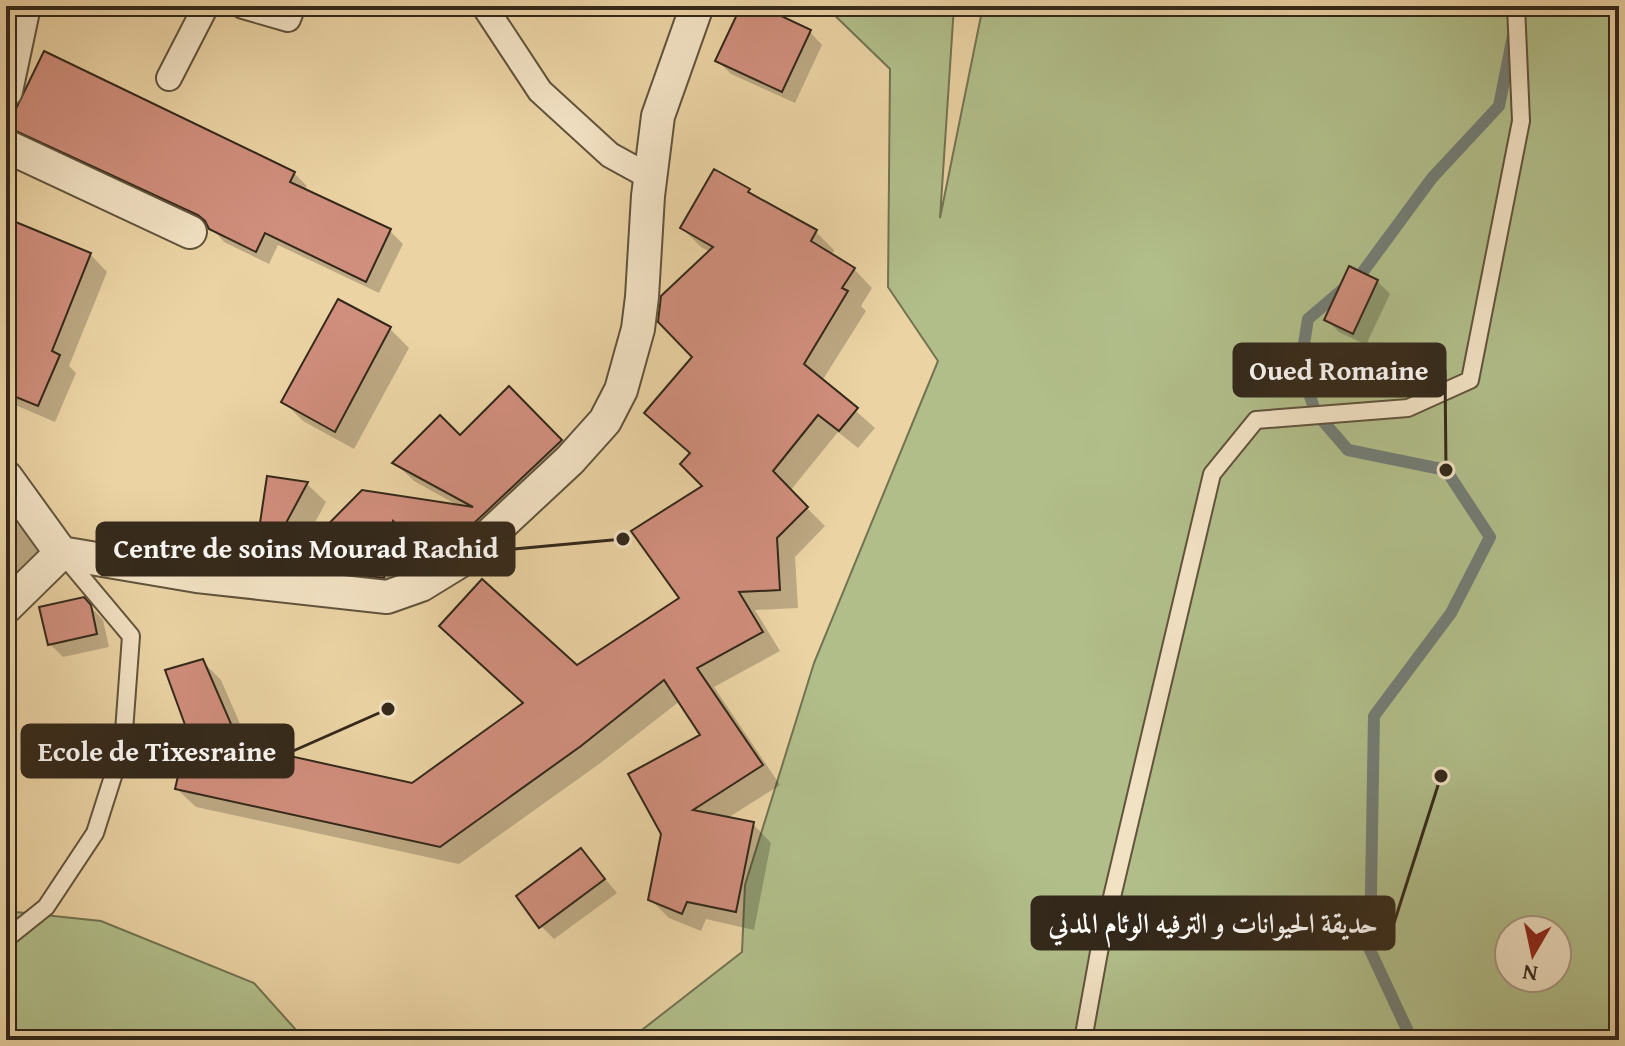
<svg xmlns="http://www.w3.org/2000/svg" width="1625" height="1046" font-family="'Gentium Book Plus',Amiri,serif">
<rect width="100%" height="100%" fill="#ebd3a4"/>
<filter id="stains"><feTurbulence type="fractalNoise" baseFrequency=".0025" numOctaves="4"/><feColorMatrix values="0 0 0 0 .2 0 0 0 0 .09 0 0 0 0 .02 0 0 0 .5 -.17"/></filter>
<radialGradient id="worn" r=".72"><stop offset=".6" stop-color="#630" stop-opacity="0"/><stop offset="1" stop-color="#630" stop-opacity=".3"/></radialGradient>
<!-- green -->
<g fill="#b1be8a" stroke="#727352" stroke-width="2" fill-rule="evenodd">
<path d="M825,6H954L940,218L983,6H1619V1040H629L742,952L745,885L814,663L938,361L888,287L890,69ZM1509,930H1557V978H1509Z"/>
<polygon points="6,911 101,921 254,983 305,1040 6,1040"/>
</g>
<!-- shadow -->
<g fill="#0003">
<polygon points="743,6 755,6 810,32 822,45 795,103 731,74 718,61"/>
<polygon points="9,127 294,173 307,186 304,191 390,231 403,244 379,293 278,245 269,264 224,242 209,225 22,140"/>
<polygon points="748,190 757,199 816,232 834,250 832,255 854,269 872,288 861,306 866,311 822,381 875,428 858,448 838,432 790,491 825,526 795,557 798,608 755,610 780,651 714,687 780,785 726,819 753,824 771,843 754,930 706,919 701,931 669,918 650,899 703,736 680,701 599,764 459,864 196,807 177,789 203,662 221,680 251,749 413,785 576,667 682,598 705,486 692,455 646,413 695,357 710,252 701,247 682,228"/>
<polygon points="6,236 90,254 107,272 69,366 76,373 55,422 6,401"/>
<polygon points="1377,281 1390,294 1366,345 1339,332 1326,319"/>
<polygon points="339,301 390,329 409,348 354,449 303,421 284,402"/>
<polygon points="509,389 580,460 450,575 412,537 403,596 308,585 291,568 283,582 275,582 256,562 268,478 307,484 326,502 295,559 363,492 459,506 414,481 395,463 460,437"/>
<polygon points="6,513 32,539 48,561 6,612"/>
<polygon points="83,599 103,620 109,647 63,657 50,644"/>
<polygon points="581,850 617,893 554,939 541,926"/>
</g>
<g fill="none" stroke-linecap="round" stroke-linejoin="round">
<!-- stream -->
<polyline stroke="#737d75" stroke-width="12" points="1412,1040 1370,950 1374,716 1451,613 1490,537 1446,470 1348,450 1316,413 1300,369 1308,319 1362,273 1432,178 1499,106 1513,36"/>
</g>
<!-- building -->
<g fill="#d08e7c" stroke="#33281a" stroke-width="2">
<polygon points="741,6 760,6 811,30 782,92 715,61"/>
<polygon points="44,51 295,172 290,182 391,229 366,282 265,233 256,252 209,229 205,221 198,215 7,127"/>
<polygon points="714,169 750,189 748,192 817,230 811,241 855,268 842,288 848,291 804,364 858,408 839,431 818,415 773,471 808,507 777,538 780,590 739,592 763,632 697,668 763,765 693,810 754,822 736,912 687,902 682,914 648,900 661,834 628,774 700,735 664,680 581,746 440,847 175,789 188,733 165,670 203,659 240,745 412,783 523,703 439,626 482,579 577,665 679,598 631,531 702,486 680,464 690,453 644,413 692,357 658,322 661,296 713,247 680,228"/>
<polygon points="6,218 91,253 52,351 60,355 38,406 6,393"/>
<polygon points="1349,266 1378,280 1353,334 1324,320"/>
<polygon points="338,299 391,327 335,432 281,402"/>
<polygon points="509,386 562,440 453,543 430,557 393,521 384,578 286,567 362,490 473,507 392,463 440,415 460,435"/>
<polygon points="267,476 308,482 264,564 254,563"/>
<polygon points="84,597 91,605 97,634 48,645 39,607"/>
<polygon points="581,848 605,879 539,928 516,896"/>
</g>
<g fill="none" stroke-linecap="round" stroke-linejoin="round">
<defs>
<g id="service">
<polyline points="6,939 46,907 95,833 123,745 131,636 64,556"/>
<polyline points="1083,1040 1099,952 1212,474 1256,420 1408,408 1470,380 1521,121 1516,6"/>
</g>
<g id="pedestrian">
<polyline points="243,6 288,19 293,6"/>
<polyline points="484,6 540,91 610,155 650,177"/>
<polyline points="169,78 206,6"/>
</g>
<g id="minor">
<polyline points="6,91 24,6"/>
<polyline points="6,146 190,232"/>
<polyline points="6,477 61,553 197,576 387,597 421,585 465,558 570,460 605,421 621,390 638,329 642,297 648,196 658,116 697,6"/>
<polyline points="6,607 61,553"/>
</g>
</defs>
<!-- service casing -->
<use href="#service" stroke="#61533c" stroke-width="20"/>
<!-- pedestrian casing -->
<use href="#pedestrian" stroke="#61533c" stroke-width="28"/>
<!-- minor casing -->
<use href="#minor" stroke="#61533c" stroke-width="36"/>
<!-- service -->
<use href="#service" stroke="#f2e2c4" stroke-width="16"/>
<!-- pedestrian -->
<use href="#pedestrian" stroke="#f2e2c4" stroke-width="24"/>
<!-- minor -->
<use href="#minor" stroke="#f2e2c4" stroke-width="32"/>
</g>
<!-- callouts -->
<path fill="none" stroke="#33281a" stroke-width="3" d="M1446 470L1445 370M623 539L514 549M388 709L293 751M1441 776L1394 923"/>
<g fill="#33281a" stroke="#f2e2c4" stroke-width="3">
<circle cx="1446" cy="470" r="8"/>
<circle cx="623" cy="539" r="8"/>
<circle cx="388" cy="709" r="8"/>
<circle cx="1441" cy="776" r="8"/>
</g>
<g fill="#33281a" stroke="#33281a" stroke-width="3">
<rect x="1234" y="344" width="211" height="52" rx="8"/>
<rect x="97" y="523" width="417" height="52" rx="8"/>
<rect x="22" y="725" width="271" height="52" rx="8"/>
<rect x="1032" y="897" width="362" height="52" rx="8"/>
</g>
<g font-size="28" text-anchor="middle" font-weight="bold" fill="#fff">
<text x="1339" y="380">Oued Romaine</text>
<text x="306" y="558">Centre de soins Mourad Rachid</text>
<text x="157" y="761">Ecole de Tixesraine</text>
<text x="1213" y="933">حديقة الحيوانات و الترفيه الوئام المدني</text>
</g>
<!-- margin -->
<rect width="1625" height="1046" fill="none" stroke="#ebd3a4" stroke-width="32"/>
<rect x="8" y="8" width="1609" height="1030" fill="none" stroke="#33281a" stroke-width="4"/>
<rect x="16" y="16" width="1593" height="1014" fill="none" stroke="#33281a" stroke-width="2"/>
<!-- north arrow -->
<g transform="translate(1533 954) rotate(189)"><circle r="38" fill="#f2e2c4" stroke="#a69880" stroke-width="2"/>
<path d="M0-6L14 30L0 20L-14 30Z" fill="#8f2418"/>
<text y="-12" font-size="22" font-weight="bold" text-anchor="middle" fill="#33281a">N</text>
</g>
<rect width="100%" height="100%" filter="url(#stains)"/>
<rect width="100%" height="100%" fill="url(#worn)"/>
</svg>
